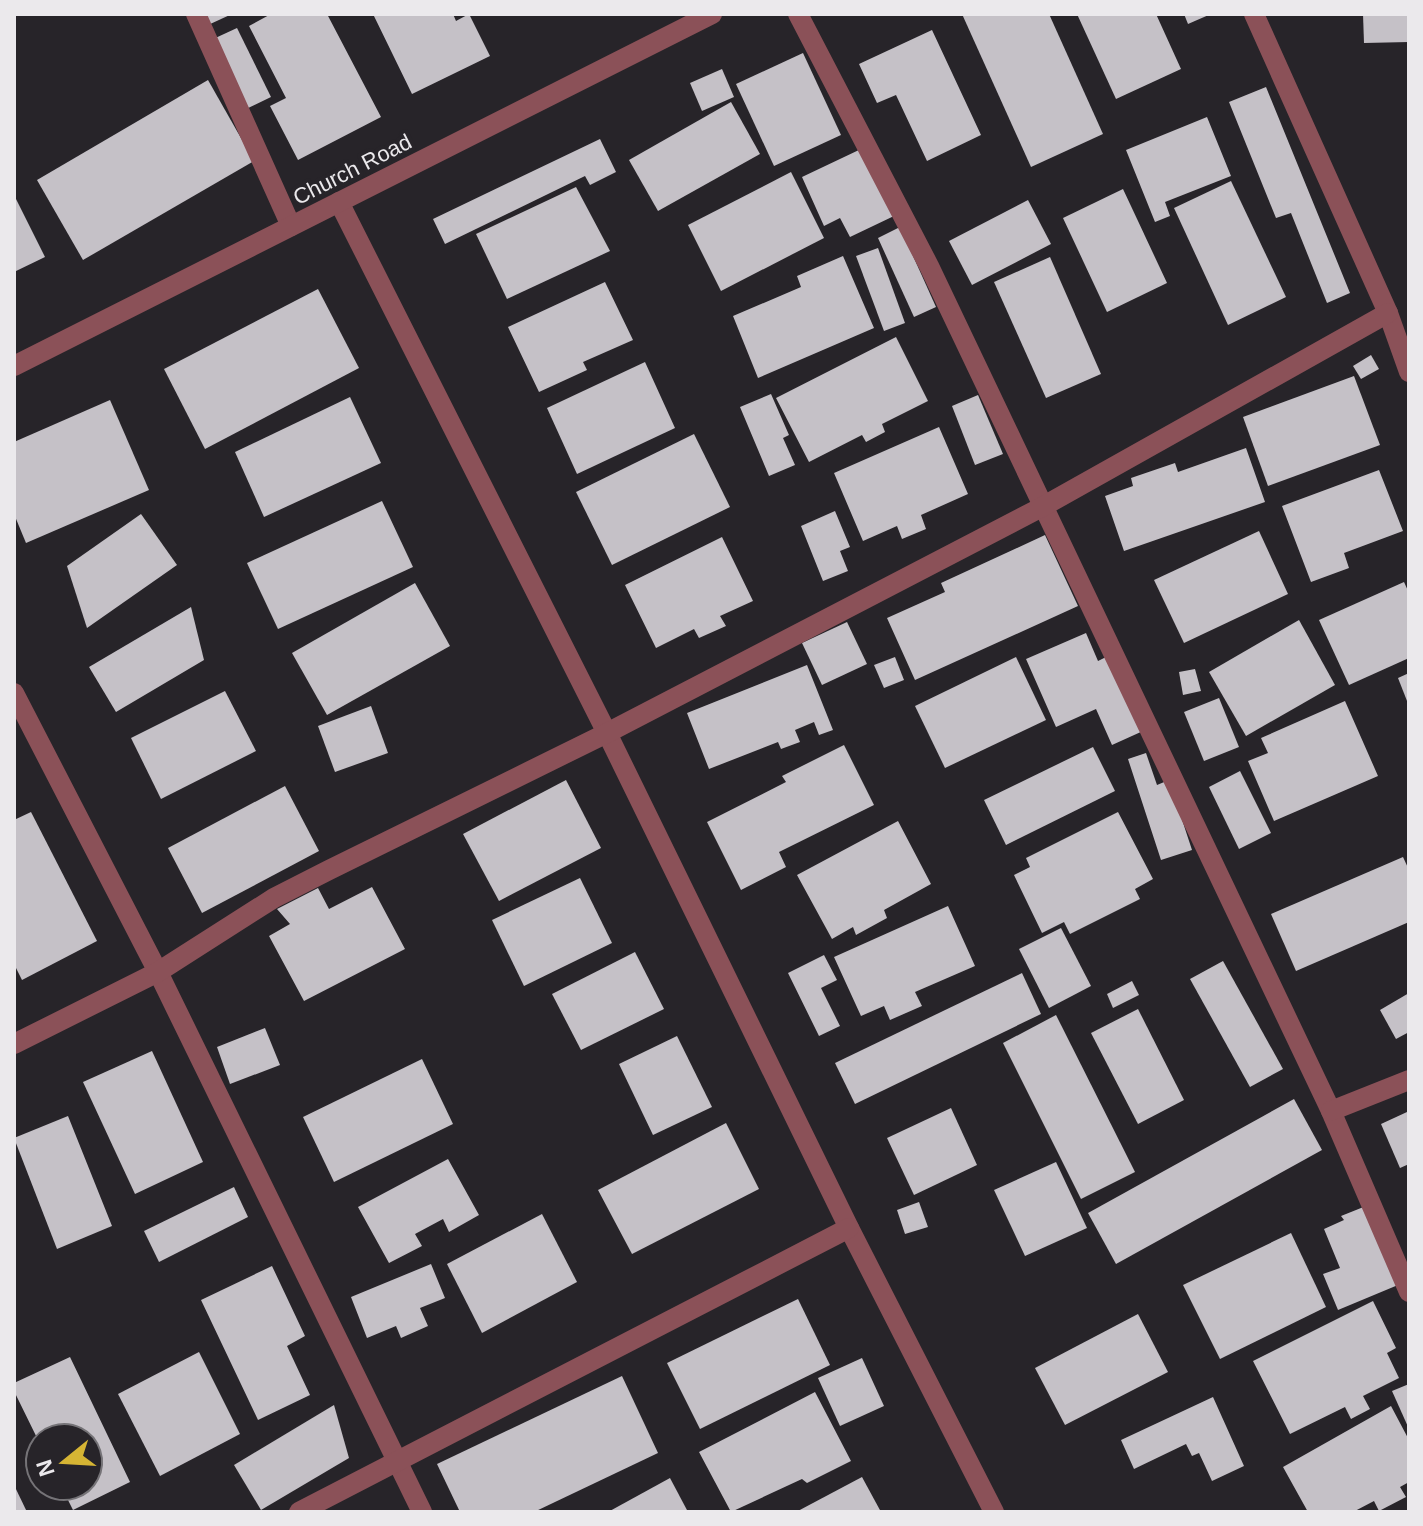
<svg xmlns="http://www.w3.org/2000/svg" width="1423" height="1526" font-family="Helvetica,sans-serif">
<rect width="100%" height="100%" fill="#272429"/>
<!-- building -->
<g fill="#c5c1c7">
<polygon points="204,14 232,14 208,25"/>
<polygon points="271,14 327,14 381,117 298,160 270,106 286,98 249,26"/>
<polygon points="373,14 453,14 456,21 469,14 490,56 412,94"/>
<polygon points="962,14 1049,14 1103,134 1031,167"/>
<polygon points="1077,14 1156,14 1181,69 1116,99"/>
<polygon points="1184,14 1211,14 1188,24"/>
<polygon points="1363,14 1409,14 1409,42 1364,43"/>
<polygon points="237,28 271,97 244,110 211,40"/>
<polygon points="932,30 981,135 927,161 896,95 877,103 859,64"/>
<polygon points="803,53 841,135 774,166 736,84"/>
<polygon points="722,69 734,97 702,111 690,83"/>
<polygon points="208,80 254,161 83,260 37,180"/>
<polygon points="1266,87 1350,293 1327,303 1291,213 1276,218 1229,102"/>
<polygon points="731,102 760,154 658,211 629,160"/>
<polygon points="1207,117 1231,176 1165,202 1170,216 1155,222 1126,150"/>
<polygon points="600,139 616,172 590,185 585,176 445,244 433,219"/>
<polygon points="861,149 894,216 850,237 840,218 824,226 802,177"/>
<polygon points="791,172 824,238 721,291 688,225"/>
<polygon points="1231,181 1286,297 1228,325 1174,208"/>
<polygon points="576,187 610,251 507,299 476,234"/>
<polygon points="1123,189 1167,283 1107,312 1063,218"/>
<polygon points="14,195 45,257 14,272"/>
<polygon points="1028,200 1051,244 972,285 949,241"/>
<polygon points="900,227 936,307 914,317 878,238"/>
<polygon points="878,248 905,323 884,331 856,256"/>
<polygon points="843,256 874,328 758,378 733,316 801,287 797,276"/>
<polygon points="1050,257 1101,374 1046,398 994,282"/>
<polygon points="605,282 633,340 583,362 587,370 539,392 508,327"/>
<polygon points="318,289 359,368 205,449 164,369"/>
<polygon points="896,337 928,401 882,424 885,432 866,442 862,435 809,462 776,398"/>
<polygon points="1371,355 1379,369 1361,379 1353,366"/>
<polygon points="645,362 675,428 577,474 547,408"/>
<polygon points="1354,376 1380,445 1268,486 1243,417"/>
<polygon points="771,394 789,435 783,438 795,465 769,476 740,407"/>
<polygon points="978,395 1003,454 975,465 952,406"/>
<polygon points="350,397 381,463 264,517 235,452"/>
<polygon points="110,400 149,490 26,543 14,514 14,442"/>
<polygon points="939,427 968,494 921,515 926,529 902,539 897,526 863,541 834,473"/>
<polygon points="694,434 730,507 612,565 576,492"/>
<polygon points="1246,448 1265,502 1124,551 1105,496 1133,486 1131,478 1175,463 1178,472"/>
<polygon points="1379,470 1403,531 1344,553 1349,568 1311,582 1282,506"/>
<polygon points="382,501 413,567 278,629 247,563"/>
<polygon points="835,511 850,547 840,551 848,571 823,581 801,526"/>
<polygon points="141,514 177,565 87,628 67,566"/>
<polygon points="1259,531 1288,594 1184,643 1154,580"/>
<polygon points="1045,535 1078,606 915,680 887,618 945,592 941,583"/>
<polygon points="722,537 753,601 720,616 726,626 699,638 694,629 656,648 625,585"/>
<polygon points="1404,582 1409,593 1409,658 1349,685 1319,620"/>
<polygon points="415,583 450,646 327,715 292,653"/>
<polygon points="191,607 204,660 116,712 89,667"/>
<polygon points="1299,620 1335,685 1246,736 1209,672"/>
<polygon points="847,622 867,664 822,685 802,643"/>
<polygon points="1086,633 1098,661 1110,655 1143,731 1112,745 1096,709 1056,727 1026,659"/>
<polygon points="895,657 904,680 884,688 874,665"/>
<polygon points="1016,657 1046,720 945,768 915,706"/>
<polygon points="807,665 833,730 819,735 814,722 795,730 800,742 781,749 778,742 709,769 687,713"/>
<polygon points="1195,669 1201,691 1183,695 1179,672"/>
<polygon points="1409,673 1409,706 1398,678"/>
<polygon points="225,691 256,751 161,799 131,738"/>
<polygon points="1219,698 1239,747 1204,761 1184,712"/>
<polygon points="1345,701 1378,776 1274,821 1248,761 1268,753 1261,738"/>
<polygon points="371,706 388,753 335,772 318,726"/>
<polygon points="844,745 874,805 779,852 786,867 741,890 707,822 786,782 782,776"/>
<polygon points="1093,747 1115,791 1006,845 984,800"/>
<polygon points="1146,753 1157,785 1169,780 1192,850 1161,860 1128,759"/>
<polygon points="1240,771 1271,833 1239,849 1209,787"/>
<polygon points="566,780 601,848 499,901 463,834"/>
<polygon points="285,786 319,851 202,913 168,848"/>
<polygon points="31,812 97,941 22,980 14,964 14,820"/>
<polygon points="1118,812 1153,879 1135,889 1140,899 1070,934 1064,922 1042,933 1014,875 1030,867 1026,858"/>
<polygon points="898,821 931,884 884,910 887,918 856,935 853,927 832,939 797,875"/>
<polygon points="1403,857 1409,870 1409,922 1296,971 1271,914"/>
<polygon points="580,878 612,943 524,986 492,920"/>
<polygon points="372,887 405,949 304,1001 269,936 290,924 277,909 318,888 329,909"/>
<polygon points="948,906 975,966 915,992 922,1006 890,1020 884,1006 861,1016 834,957"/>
<polygon points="1061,928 1091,986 1049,1008 1019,949"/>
<polygon points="635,952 664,1009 581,1050 552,994"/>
<polygon points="824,955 837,980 821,988 840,1026 819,1036 788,973"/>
<polygon points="1223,961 1283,1069 1250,1087 1190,979"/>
<polygon points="1022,973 1041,1014 855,1104 835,1063"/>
<polygon points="1132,981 1139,995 1113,1008 1107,994"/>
<polygon points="1409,993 1409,1032 1396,1039 1380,1010"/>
<polygon points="1138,1009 1184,1100 1138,1124 1091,1033"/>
<polygon points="1056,1015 1135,1172 1081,1199 1003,1043"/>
<polygon points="265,1028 280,1065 230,1084 217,1047"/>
<polygon points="677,1036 712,1107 653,1135 619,1064"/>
<polygon points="152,1051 203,1162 135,1194 83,1082"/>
<polygon points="422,1059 453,1124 334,1182 303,1117"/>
<polygon points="1294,1099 1322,1150 1116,1264 1088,1213"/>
<polygon points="951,1108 977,1165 914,1195 887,1138"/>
<polygon points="1407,1112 1409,1164 1400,1168 1381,1124"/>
<polygon points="68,1116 112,1226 57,1249 14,1138"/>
<polygon points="726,1123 759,1189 632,1254 598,1190"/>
<polygon points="448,1159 479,1215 449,1232 443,1219 415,1234 422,1246 389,1263 358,1207"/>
<polygon points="1056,1162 1087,1228 1025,1256 994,1190"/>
<polygon points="234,1187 248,1217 159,1262 144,1231"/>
<polygon points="919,1202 928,1227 905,1234 897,1210"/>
<polygon points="1366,1206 1398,1285 1338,1310 1323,1274 1340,1268 1324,1229 1344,1220 1341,1216"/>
<polygon points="542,1214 577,1282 482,1333 447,1264"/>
<polygon points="1291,1233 1326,1307 1220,1359 1183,1285"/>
<polygon points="431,1264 445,1298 420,1308 428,1326 401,1338 396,1326 367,1338 351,1297"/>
<polygon points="272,1266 305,1336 287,1346 310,1395 258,1420 201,1300"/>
<polygon points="798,1299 830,1365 700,1429 667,1363"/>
<polygon points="1373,1301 1396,1348 1387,1353 1399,1378 1363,1396 1370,1409 1351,1419 1345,1407 1290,1434 1253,1361"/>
<polygon points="1138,1314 1168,1372 1065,1425 1035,1368"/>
<polygon points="199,1352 240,1434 160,1476 118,1394"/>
<polygon points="70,1357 130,1482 73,1510 61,1486 88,1486 88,1438 40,1438 40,1444 14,1391 14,1383"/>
<polygon points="862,1358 884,1406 840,1426 818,1378"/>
<polygon points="622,1376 658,1453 534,1512 460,1512 437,1464"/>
<polygon points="1409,1384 1409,1429 1392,1391"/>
<polygon points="815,1392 851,1461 807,1483 802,1479 731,1512 699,1452"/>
<polygon points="1213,1397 1244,1466 1212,1481 1199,1453 1192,1456 1186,1444 1134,1469 1121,1440"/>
<polygon points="334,1405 349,1458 261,1510 234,1465"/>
<polygon points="1391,1406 1409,1440 1409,1482 1400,1487 1406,1497 1379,1511 1374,1501 1353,1512 1308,1512 1283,1467"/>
<polygon points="862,1477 881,1512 796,1512"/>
<polygon points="670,1478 688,1512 608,1512"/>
<polygon points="14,1485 27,1512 14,1512"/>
</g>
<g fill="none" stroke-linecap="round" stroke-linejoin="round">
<!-- minor -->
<g stroke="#8b5158" stroke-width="20">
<polyline points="196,14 291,226"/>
<polyline points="798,14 929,266 1331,1111 1409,1292"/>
<polyline points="1254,14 1388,313 1409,372"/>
<polyline points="339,202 607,733 849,1228 994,1512"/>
<polyline points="14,366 712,14"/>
<polyline points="14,693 158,972 422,1512"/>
<polyline points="14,1044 158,972 274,898 329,870 607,733 1042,507 1388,313"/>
<polyline points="1331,1111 1409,1080"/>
<polyline points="299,1512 849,1228"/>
</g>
</g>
<g text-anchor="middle" stroke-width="8" stroke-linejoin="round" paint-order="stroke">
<!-- street labels -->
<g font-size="22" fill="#ebe9ec" stroke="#272429">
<text transform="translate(352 169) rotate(-27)" y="8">Church Road</text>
</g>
</g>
<!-- border -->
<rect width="1423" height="1526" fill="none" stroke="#ebe9ec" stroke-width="32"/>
<!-- north arrow -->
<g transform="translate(64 1462) rotate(252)"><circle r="38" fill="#272429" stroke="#757377" stroke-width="2"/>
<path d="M0-6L14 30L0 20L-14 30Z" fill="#d6b534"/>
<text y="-12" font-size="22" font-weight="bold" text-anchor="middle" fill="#ebe9ec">N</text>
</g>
</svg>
